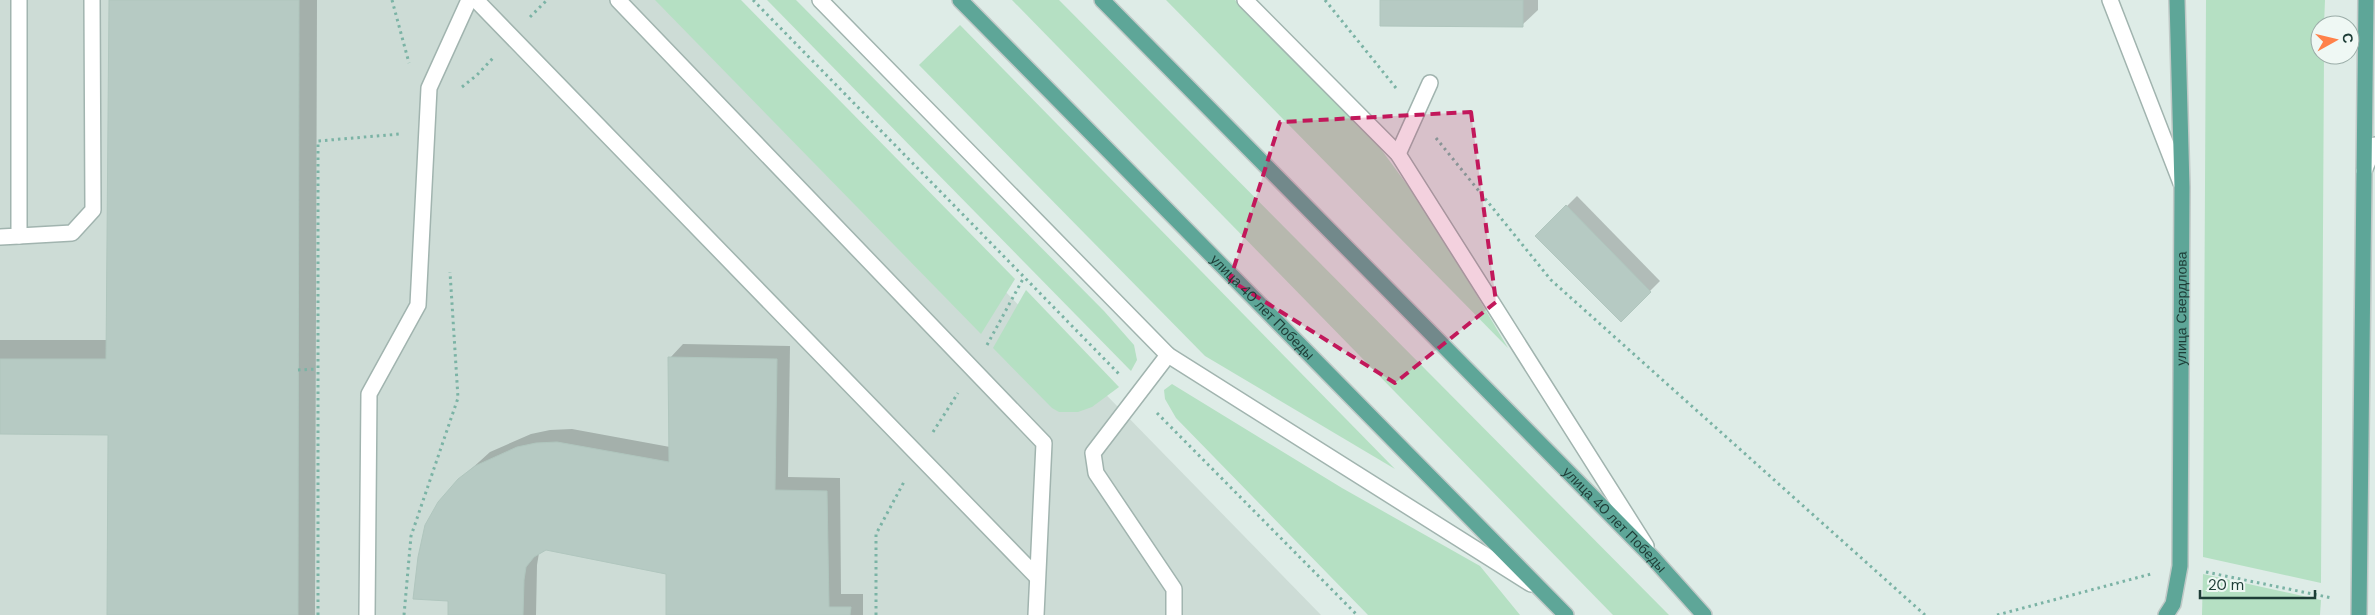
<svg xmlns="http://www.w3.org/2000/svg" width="2375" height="615" font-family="'DM Sans',sans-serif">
<rect width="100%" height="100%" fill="#deece7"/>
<!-- built -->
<polygon fill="#cddcd6" points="0,0 721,0 1321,615 0,615"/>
<!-- green -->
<g fill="#b5e0c3">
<polygon points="655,0 741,0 1015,279 981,334"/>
<polygon points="767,0 796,0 1104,311 1134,345 1137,360 1131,371"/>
<polygon points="1012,0 1059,0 1669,615 1613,615"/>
<polygon points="1166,0 1235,0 1375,141 1430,216 1508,348"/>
<polygon points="2206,0 2325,0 2324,25 2320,25 2320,55 2324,55 2321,583 2203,557"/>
<polygon points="960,25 1395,469 1205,356 919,65"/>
<polygon points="1026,290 1119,387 1092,407 1078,412 1059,412 1052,408 993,348"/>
<polygon points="1172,384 1342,488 1480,566 1520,615 1368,615 1176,418 1165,399 1164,390"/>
<polygon points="2203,574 2321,600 2320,615 2202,615"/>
</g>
<!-- shadow -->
<g fill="#0003">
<polygon points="110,0 317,0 315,615 108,615 109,434 0,433 0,340 108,340"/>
<polygon points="1381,0 1538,0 1538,10 1522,25"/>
<polygon points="1577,196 1660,281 1621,320 1537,236"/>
<polygon points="683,344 790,346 788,477 840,478 841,594 863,594 863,615 667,615 667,573 546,549 539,553 537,565 536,615 450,615 459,480 490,452 531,434 550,430 572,429 670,447 670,358"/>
</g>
<!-- building -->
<g fill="#b6cac3" stroke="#b0c6be">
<polygon points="109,0 299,0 298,615 107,615 108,435 0,434 0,359 106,359"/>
<polygon points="1380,0 1523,0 1523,27 1380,26"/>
<polygon points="1566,205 1651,292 1621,322 1535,236"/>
<polygon points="668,357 777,359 775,490 827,491 829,607 851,607 850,615 666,615 666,574 546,550 534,557 526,567 524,580 523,615 448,615 448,601 413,599 418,557 425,525 438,502 458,479 475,466 517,447 536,443 557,442 669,462"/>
</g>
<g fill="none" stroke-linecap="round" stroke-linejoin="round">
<defs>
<g id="minor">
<polyline points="476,0 1036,576"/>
<polyline points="618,0 1044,443 1036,615"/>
<polyline points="820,0 1168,355 1531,584"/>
<polyline points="1245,0 1398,154 1646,546"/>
<polyline points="2110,0 2181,183"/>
<polyline points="1398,154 1430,83"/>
<polyline points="2364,171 2375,145"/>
<polyline points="19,236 72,233 93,210 92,0"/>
<polyline points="0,237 19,236 19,0"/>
<polyline points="1168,355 1093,453 1096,473 1174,589 1174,615"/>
<polyline points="367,615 369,394 418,305 429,88 469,0"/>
</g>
<g id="major">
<path id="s1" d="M960,0L1566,615"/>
<path id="s2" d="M1102,0L1653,558L1704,615"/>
<path id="s3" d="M2166,615L2173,604L2180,566L2182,187L2177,0"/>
<polyline points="2359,615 2366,0"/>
</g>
</defs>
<!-- minor casing -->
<use href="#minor" stroke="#a1b4af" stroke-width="18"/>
<!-- major casing -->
<use href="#major" stroke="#c0c9c7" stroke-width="18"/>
<!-- path -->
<g stroke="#7bb3a5" stroke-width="3" stroke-dasharray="2.5 4" stroke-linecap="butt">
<polyline points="392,0 409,63"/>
<polyline points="753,0 1119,374"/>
<polyline points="1325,0 1396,88"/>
<polyline points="530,17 547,0"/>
<polyline points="462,87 477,75 494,57"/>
<polyline points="1436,138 1551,280 1925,615"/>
<polyline points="987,345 1024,277"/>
<polyline points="298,370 317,369"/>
<polyline points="1157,413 1357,615"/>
<polyline points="933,432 958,393"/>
<polyline points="2206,572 2332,598"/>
<polyline points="318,615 318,141 400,134"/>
<polyline points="404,615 411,536 458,398 450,272"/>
<polyline points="876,615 876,534 905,480"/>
<polyline points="1997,615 2151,574"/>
</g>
<!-- minor -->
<use href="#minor" stroke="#fff" stroke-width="15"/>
<!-- major -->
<use href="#major" stroke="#5ea698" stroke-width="15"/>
</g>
<!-- marked area -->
<path fill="#c2185b" fill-opacity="0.2" stroke="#c2185b" stroke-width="4" stroke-dasharray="10 6" stroke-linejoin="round" d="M1471,112L1496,302L1395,383L1230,280L1280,122Z"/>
<g text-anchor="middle" stroke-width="4" stroke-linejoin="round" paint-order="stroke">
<!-- street labels -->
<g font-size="14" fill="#1e3d37" stroke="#eff8f4">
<text dy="5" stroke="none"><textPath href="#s1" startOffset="431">улица 40 лет Победы</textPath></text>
<text dy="5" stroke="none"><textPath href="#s3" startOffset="309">улица Свердлова</textPath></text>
<text dy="5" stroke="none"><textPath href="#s2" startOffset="730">улица 40 лет Победы</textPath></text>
</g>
</g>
<!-- north arrow -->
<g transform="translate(2335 40) rotate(82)"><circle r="24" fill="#eff8f4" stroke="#9bada8"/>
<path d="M0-4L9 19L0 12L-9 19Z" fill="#ff8149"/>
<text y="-8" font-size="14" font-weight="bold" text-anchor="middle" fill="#1e3d37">С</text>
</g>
<!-- scale -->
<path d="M2200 590v8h115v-8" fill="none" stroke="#1e3d37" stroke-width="2.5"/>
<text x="2208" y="590" font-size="15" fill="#1e3d37" stroke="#eff8f4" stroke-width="4" paint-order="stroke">20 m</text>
</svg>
